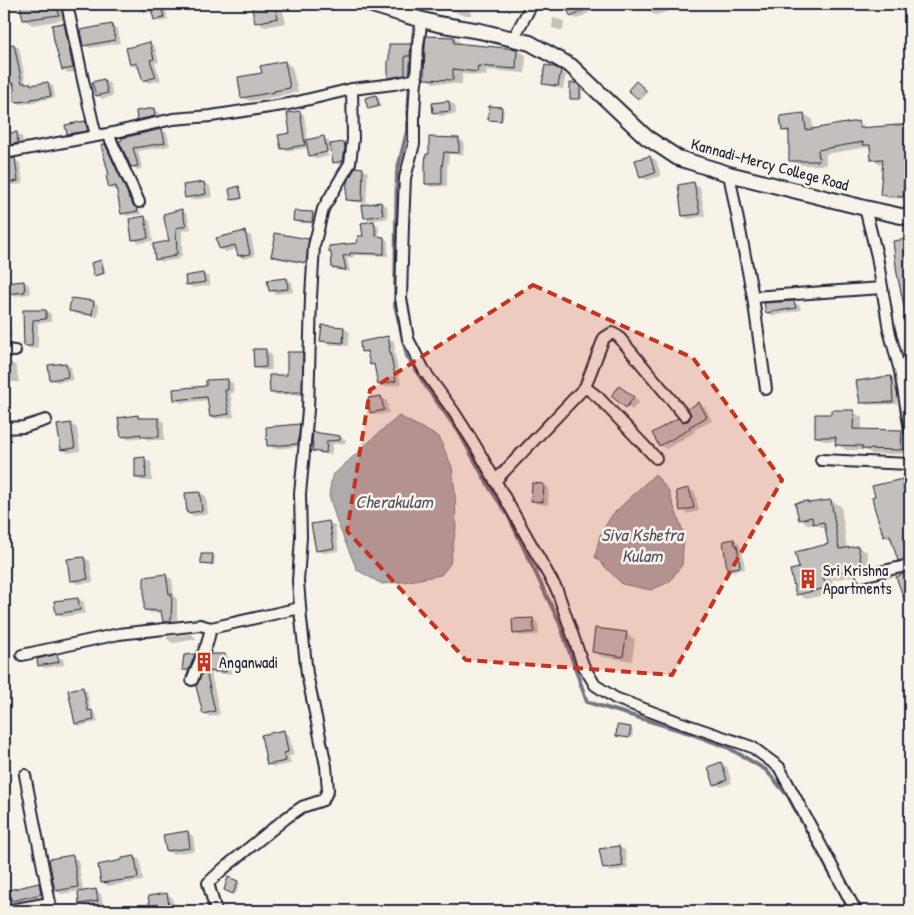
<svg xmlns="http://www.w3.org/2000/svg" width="914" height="915" font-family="'Patrick Hand',sans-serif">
<rect width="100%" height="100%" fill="#f7f3e8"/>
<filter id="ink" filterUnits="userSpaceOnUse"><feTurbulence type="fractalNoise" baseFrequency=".02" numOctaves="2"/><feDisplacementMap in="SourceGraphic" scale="10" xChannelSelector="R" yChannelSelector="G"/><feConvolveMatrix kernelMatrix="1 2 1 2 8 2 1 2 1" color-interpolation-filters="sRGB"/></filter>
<g filter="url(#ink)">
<!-- water -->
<g fill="#aeabad" stroke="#76747f">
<polygon points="399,416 439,437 452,467 455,492 456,528 450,564 441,575 409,581 382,584 357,570 337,522 329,495 332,476 380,432"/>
<polygon points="655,474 668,490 684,534 682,565 669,582 651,590 622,584 595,557 600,535 612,515"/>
</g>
<!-- shadow -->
<g fill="#0003">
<polygon points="22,4 65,4 67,19 33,25 24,20"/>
<polygon points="138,4 165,4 168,20 160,22 155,19 153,12 144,13 139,10"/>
<polygon points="252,4 281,4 286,23 265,27 256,22"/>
<polygon points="434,4 492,4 492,6 471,6 471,15 461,15 452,10 452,6 438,6"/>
<polygon points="565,4 595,4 598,8 577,19 572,16"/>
<polygon points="645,4 676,4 677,9 655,15 646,9"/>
<polygon points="553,18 564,21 563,31 552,28"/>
<polygon points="64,24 69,27 79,71 69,73 63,70"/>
<polygon points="112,26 118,29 120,43 90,48 84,45"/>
<polygon points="427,38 454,38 463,44 463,45 517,50 526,55 525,73 487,70 486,76 462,74 462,84 434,83 425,78"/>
<polygon points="150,44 155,47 159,62 155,63 161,80 149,83 144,80 139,67 137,68 131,64"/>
<polygon points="14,45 19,48 26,84 31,84 34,86 48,84 53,86 55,98 35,101 35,103 20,104 15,101 15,86 9,87 4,84 4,47"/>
<polygon points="411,45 417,49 416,58 410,58 411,77 395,80 389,77 391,61"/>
<polygon points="285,62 292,67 298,92 281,95 282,96 250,101 242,97 263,74"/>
<polygon points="554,68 566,75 563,89 549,86 543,83"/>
<polygon points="104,81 110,84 113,96 103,99 97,95"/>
<polygon points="638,84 648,92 641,100 629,90"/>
<polygon points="579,86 582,89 582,99 574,99 571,98"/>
<polygon points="376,96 379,97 381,107 371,109 369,108"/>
<polygon points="449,102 455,105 456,114 440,116 435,113"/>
<polygon points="501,109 504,110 503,121 492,120 489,119"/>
<polygon points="154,110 160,113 161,119 144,123 138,119"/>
<polygon points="300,112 304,115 308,141 324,138 329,141 330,145 343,143 349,146 349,164 340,165 334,162 333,154 322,148 321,150 330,156 316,159 310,156 309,148 286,151 282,149 291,134"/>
<polygon points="804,114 812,119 813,130 858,122 866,127 867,129 910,126 910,169 891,170 883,163 880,164 872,159 871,149 868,147 826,154 826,165 798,165 790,160 790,134 783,130"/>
<polygon points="85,122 91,125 93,133 74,137 68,134"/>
<polygon points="162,130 167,133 170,146 138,151 142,168 137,170 132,166 124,141"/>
<polygon points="16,133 22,137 24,146 4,153 4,135"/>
<polygon points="458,139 464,142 463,155 449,154 447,170 447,186 431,187 426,184 426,165"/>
<polygon points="105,145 110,148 132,196 133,202 142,214 127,216 122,213 118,189 115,190 110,187 110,176"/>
<polygon points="650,157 656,160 661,176 647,180 641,177"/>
<polygon points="14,159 20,163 23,184 13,185 7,182 6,178 4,178 4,160"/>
<polygon points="363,170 368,172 366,203 352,202 348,200"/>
<polygon points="882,179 910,183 910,203 906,200 906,199 887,198 881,194"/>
<polygon points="204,183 210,186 212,197 192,200 187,197"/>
<polygon points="694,184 700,187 705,216 689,219 683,216"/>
<polygon points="239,188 241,189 243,199 235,201 232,200"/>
<polygon points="381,203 387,206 388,218 371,221 378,225 380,238 384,238 388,241 388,256 354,255 354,257 347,258 350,272 338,270 333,267 332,253 359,244 365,237 373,222 365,217"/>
<polygon points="182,211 187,214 191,229 182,231 182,256 179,257 180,259 162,262 157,259 171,242"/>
<polygon points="312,213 318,216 318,224 300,223 294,220"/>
<polygon points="145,218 150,221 153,241 139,243 133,239"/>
<polygon points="245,233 251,236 255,256 244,259 239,256 237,249 226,252 220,248"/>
<polygon points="308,240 314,244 312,265 278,259 273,256"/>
<polygon points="906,240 910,242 910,317 905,314 902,302 904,302"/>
<polygon points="101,262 103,263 106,274 97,276 95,275"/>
<polygon points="203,274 209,277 210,285 193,288 187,284"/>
<polygon points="287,279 292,282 293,292 275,294 270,290"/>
<polygon points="24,282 29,285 30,294 16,296 10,293"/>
<polygon points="94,302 99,306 98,317 76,314 71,310"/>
<polygon points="794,302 800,306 801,310 773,316 767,313"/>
<polygon points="24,311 45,311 51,314 51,322 38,323 38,348 31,349 25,345"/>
<polygon points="4,315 9,318 12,337 4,338"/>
<polygon points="344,328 350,332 348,346 327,344 321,340"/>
<polygon points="388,338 394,341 395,350 394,350 401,384 385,387 379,384 376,367 371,364 368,354 362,351"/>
<polygon points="265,350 271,354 272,370 261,370 255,367"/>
<polygon points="302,353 308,356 307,395 277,395 271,392 288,376"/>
<polygon points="4,362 10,362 16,366 19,382 8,382 4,380"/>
<polygon points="65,364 71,367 73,380 57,382 51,379"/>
<polygon points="891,377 897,380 898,388 897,404 867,405 861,402 858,382"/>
<polygon points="227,380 233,383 234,393 230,393 234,417 216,419 211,416 208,400 181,403 175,399"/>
<polygon points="625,390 639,402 632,410 612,396"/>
<polygon points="381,397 387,401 389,413 377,415 371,412"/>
<polygon points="699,404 705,407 712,421 694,430 695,432 666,449 660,445 683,423 689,422"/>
<polygon points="853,412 862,417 862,430 901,431 910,436 910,454 872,454 865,450 846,450 837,444 837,441 825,441 816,436 832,416"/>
<polygon points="138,417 142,419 159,419 164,422 164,440 148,440 144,437 127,439 122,436"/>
<polygon points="71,424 77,428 80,451 68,453 62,449"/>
<polygon points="299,425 305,428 303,446 274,449 269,445"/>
<polygon points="340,437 346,440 345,443 333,444 331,455 319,453 313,450 315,442"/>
<polygon points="145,459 151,462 152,481 142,481 137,478"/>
<polygon points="903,480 910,484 910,564 907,565 899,560 893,541 885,536"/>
<polygon points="544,485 549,488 548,505 538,504 532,500"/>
<polygon points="689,489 695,492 699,511 687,514 682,510"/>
<polygon points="200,493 206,496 208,514 194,516 188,513"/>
<polygon points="831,501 841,506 847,549 858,547 867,552 871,573 832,580 835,593 806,599 797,594 800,569 829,545 826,528 823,528 815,524 809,525 800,519 807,502 810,504"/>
<polygon points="329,523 335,526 339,551 323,553 317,550"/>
<polygon points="734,540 739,543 740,548 742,549 745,569 733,571 728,568"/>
<polygon points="212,555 215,556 214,565 205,565 202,564"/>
<polygon points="84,558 90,561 93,582 77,584 72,581"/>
<polygon points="166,576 172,579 174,597 177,598 177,624 170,625 164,621 163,613 151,613 145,610"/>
<polygon points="78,599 84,602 85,613 63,617 57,613"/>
<polygon points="533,619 538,623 539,635 520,636 515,633"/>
<polygon points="191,634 197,639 173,643 167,639 167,637"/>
<polygon points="626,634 635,639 632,661 603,657 594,652"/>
<polygon points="211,655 225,655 230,658 231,674 211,673 220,714 210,717 204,713 197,686"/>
<polygon points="57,656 63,659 64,665 45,668 39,665"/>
<polygon points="185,656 195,656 200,659 194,673 189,673 184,669"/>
<polygon points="83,689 87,691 91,712 96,714 98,722 80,726 76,724"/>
<polygon points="630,728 633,730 632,738 617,735"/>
<polygon points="284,732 289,735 294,755 289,756 291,764 274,767 268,764"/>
<polygon points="721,763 727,767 732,783 721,787 715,784"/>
<polygon points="187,832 193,836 195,851 172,854 167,851"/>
<polygon points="619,847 625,850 628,868 610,872 604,868"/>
<polygon points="72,857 78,860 83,892 95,890 101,894 103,904 86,907 80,903 79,891 62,894 56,891"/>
<polygon points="134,857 140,860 143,881 108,886 103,882"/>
<polygon points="237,882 240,883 236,894 227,891"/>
<polygon points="39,885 45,888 46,897 19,903 13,900"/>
<polygon points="166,894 172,897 175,911 152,911 149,897"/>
</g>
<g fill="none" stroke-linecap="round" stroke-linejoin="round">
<!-- stream -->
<g stroke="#76747f" stroke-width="4">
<polyline points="416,14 417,4"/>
<polyline points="415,21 413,38 407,131 397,172 396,224 395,305 407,356 427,388 459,432 491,490 508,515 560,624 587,702 686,732 729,748 766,770 788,796 833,879"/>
<polyline points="840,891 849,911"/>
</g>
</g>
<!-- building -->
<g fill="#c2bfbd" stroke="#22223b">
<polygon points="20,4 57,4 59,15 23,20"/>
<polygon points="150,4 161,4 164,18 154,20"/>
<polygon points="251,4 274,4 278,18 255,23"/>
<polygon points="564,4 595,4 571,17"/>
<polygon points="64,23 73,68 62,70 54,41 52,25"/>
<polygon points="112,24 115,40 83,46 80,30"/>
<polygon points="426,36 454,37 454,43 517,49 516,69 478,66 477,72 453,69 453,80 424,79 425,46"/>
<polygon points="150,42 154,59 150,60 156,77 143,81 137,63 130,65 126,48"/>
<polygon points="14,44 22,83 31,83 31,85 48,82 51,96 31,99 31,101 14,102 14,83 4,85 4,46"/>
<polygon points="389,44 411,44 410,56 405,56 405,75 388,78 388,60 389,60"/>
<polygon points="285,61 290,88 274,91 275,92 241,98 238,77 262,73 260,66"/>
<polygon points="545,65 554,67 561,70 558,86 542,84"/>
<polygon points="104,79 108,93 96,96 92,82"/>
<polygon points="636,81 646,90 638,99 628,90"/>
<polygon points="570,83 577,83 580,87 580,99 570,99"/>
<polygon points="376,95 379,106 368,109 365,98"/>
<polygon points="449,101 450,111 433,113 432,103"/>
<polygon points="489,106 502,107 501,121 488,120"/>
<polygon points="154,108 155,116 137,120 136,111"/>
<polygon points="300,111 305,145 281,149 278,135 290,133 287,113"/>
<polygon points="804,113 806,130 858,121 860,128 910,124 910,165 905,165 903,197 880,195 883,159 871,160 870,145 863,145 863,142 818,150 819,161 789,161 789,130 782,131 780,116"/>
<polygon points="85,121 88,131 67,134 65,125"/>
<polygon points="9,126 10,133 17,132 18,143 4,146 4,127"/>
<polygon points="162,129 165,143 133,148 138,166 131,167 119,141 122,140 122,138"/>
<polygon points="324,136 327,152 309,156 306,140"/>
<polygon points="429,137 459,138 459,153 444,152 442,167 442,184 425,184 425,165 426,154 429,154"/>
<polygon points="344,142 345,148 343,161 333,163 330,144"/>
<polygon points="105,144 127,192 129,199 130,199 133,205 137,208 138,211 121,214 116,186 109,188 106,176 109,175 101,145"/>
<polygon points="650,156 655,173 640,178 635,160"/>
<polygon points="15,158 18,181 6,183 4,160"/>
<polygon points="356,167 363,168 362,201 346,200 347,182"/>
<polygon points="204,182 206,194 185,198 183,185"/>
<polygon points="694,182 700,214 682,216 678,185"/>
<polygon points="239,186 242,198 231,200 229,189"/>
<polygon points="381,202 383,215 364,218 362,205"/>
<polygon points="182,209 186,226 176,228 177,254 174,254 175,256 155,260 153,244 169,241 163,214"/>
<polygon points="294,211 313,212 312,222 293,221"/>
<polygon points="145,216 148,238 132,240 129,219"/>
<polygon points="374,221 376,236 384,237 384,254 350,253 350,255 343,256 346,270 332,268 331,252 329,252 329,246 357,243 358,236 363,236 361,223"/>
<polygon points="245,231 250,254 238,256 235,245 219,249 216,238"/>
<polygon points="274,233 309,239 306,263 271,256 275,239"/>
<polygon points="907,239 908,247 910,246 910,315 906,315 897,274 893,241"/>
<polygon points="101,260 104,273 94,276 91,263"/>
<polygon points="203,273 205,282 186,285 185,276"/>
<polygon points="287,278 288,289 269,291 267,280"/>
<polygon points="24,281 25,292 4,294 4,283"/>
<polygon points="71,298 94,301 92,315 69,311"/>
<polygon points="794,301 796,308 766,313 764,303"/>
<polygon points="23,310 46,310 46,319 33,320 32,346 24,346"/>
<polygon points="322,325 344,327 343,343 320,341"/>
<polygon points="388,336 390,347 389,347 396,381 378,385 374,364 370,365 367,351 361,352 360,342"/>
<polygon points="253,349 266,349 266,367 254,368"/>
<polygon points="287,352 303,352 302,392 270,393 269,375 287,375"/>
<polygon points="66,363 68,377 50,380 48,365"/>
<polygon points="891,376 893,386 892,386 893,402 860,403 856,381"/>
<polygon points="228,379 228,390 225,390 229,414 210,417 207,397 174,400 173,389 206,386 206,380"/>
<polygon points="619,386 634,397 626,408 611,396"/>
<polygon points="381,396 384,410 370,413 368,398"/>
<polygon points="699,402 707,417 689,427 690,429 659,446 652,433 678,418 682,422 688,421 690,418 691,414 688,409"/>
<polygon points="831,410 854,410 853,429 902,430 901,450 862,449 862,446 835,445 836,437 815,437 815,414 831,414"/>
<polygon points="138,415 138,418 159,418 159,437 141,437 141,434 121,437 118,418"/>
<polygon points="71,423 75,448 61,450 57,425"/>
<polygon points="300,424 298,444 267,446 266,427"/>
<polygon points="313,432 340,436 340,440 327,441 326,453 312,451 313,442 312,442"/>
<polygon points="145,457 146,478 135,478 135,458"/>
<polygon points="903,479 904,490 910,489 910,558 898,561 890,535 884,537 875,510 872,497 875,496 872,486"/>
<polygon points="532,483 544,484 543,502 531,501"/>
<polygon points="689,488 694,508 680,511 676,491"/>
<polygon points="200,492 202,511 187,513 185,493"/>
<polygon points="831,500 839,549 858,546 862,568 823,575 826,588 796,595 790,570 799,568 795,552 828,544 824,522 813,524 812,517 799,520 795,503 807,501 808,503"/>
<polygon points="329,521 334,548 316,551 311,524"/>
<polygon points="734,539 735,545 737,545 740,567 727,569 723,541"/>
<polygon points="201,554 213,554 212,565 201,564"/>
<polygon points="84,557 88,579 70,581 67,559"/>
<polygon points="910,572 910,612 909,612 896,577"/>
<polygon points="166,574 169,594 172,594 171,621 163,622 161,611 144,610 144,577"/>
<polygon points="78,598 80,610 56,614 54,601"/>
<polygon points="533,618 534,632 513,634 512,619"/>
<polygon points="595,628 627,632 623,657 592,652"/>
<polygon points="57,654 59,662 38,666 37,659"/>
<polygon points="195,654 189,670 182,670 184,655"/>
<polygon points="210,654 225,654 226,672 206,671 215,711 203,714 196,686 198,683"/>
<polygon points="83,687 88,711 92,710 94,720 75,724 68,690"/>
<polygon points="617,725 631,727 629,738 616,736"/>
<polygon points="284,730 288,752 284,753 286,761 267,765 261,735"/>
<polygon points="721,762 727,780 714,785 708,767"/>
<polygon points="188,831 190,848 166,851 163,835"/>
<polygon points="619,846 623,866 603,869 599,849"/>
<polygon points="73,855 78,887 55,891 49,859"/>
<polygon points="135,856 138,878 101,883 98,865 122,860 122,858"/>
<polygon points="228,877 238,881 233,894 224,890"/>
<polygon points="39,883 41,894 12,901 9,890"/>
<polygon points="96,889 98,901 79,904 78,892"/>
<polygon points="167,893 170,911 151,911 148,896"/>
</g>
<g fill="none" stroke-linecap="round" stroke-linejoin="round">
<defs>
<g id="minor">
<polyline points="67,4 83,80 96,136 108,134 173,119 211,116 289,104 352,89"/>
<polyline points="422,19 418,45 414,115 414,144 405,178 403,225 401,298 408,339 425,372 454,412 475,445 557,590 583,665 595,685 615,698 676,721 752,747 779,767 856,911"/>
<polyline points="513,39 532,4"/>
<polyline points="108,134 139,202"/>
<polyline points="4,153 96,136"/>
<polyline points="729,174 753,297 766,389"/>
<polyline points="865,208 877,256 889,330 900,371 910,430"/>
<polyline points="753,297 882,288"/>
<polyline points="4,350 15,351"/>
<polyline points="585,387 604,338 612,333 618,336 684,415"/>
<polyline points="4,428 24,427 46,420"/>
<polyline points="821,460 910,464"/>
<polyline points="495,481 585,387 598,397 656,458"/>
<polyline points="862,576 910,565"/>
<polyline points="22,655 119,634 200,625 211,628 300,608"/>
<polyline points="192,680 207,644 211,628"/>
<polyline points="25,775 50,903 49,911"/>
<polyline points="4,911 50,903"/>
<polyline points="216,911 208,883 223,869 286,818 302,807 323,800 328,790 326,766 307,674 301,619 298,581 301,537 300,494 308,410 311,297 314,246 323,209 350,163 353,139 352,89 394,84 417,79"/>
</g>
<polyline id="secondary" points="369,4 408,16 438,24 480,31 530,43 571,66 646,137 678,158 729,174 865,208 910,218"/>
</defs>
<!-- minor casing -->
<use href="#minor" stroke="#22223b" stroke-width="14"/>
<!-- secondary casing -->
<use href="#secondary" stroke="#22223b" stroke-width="18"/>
<!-- minor -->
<use href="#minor" stroke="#f7f3e8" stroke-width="10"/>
<!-- secondary -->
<use href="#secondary" stroke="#f7f3e8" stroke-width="14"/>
</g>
</g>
<!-- marked area -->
<path fill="#c8321e" fill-opacity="0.2" stroke="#c8321e" stroke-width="4" stroke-dasharray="10 6" stroke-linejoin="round" d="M533,285L693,358L782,480L672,675L466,660L347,531L370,390Z"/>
<!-- icons -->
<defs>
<symbol id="building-bare" viewBox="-9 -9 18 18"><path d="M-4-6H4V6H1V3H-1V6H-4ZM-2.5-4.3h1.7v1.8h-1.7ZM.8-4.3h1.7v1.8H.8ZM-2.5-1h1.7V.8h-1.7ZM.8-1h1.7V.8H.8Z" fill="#c8321e" stroke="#f7f3e8" stroke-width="2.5" paint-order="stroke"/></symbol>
</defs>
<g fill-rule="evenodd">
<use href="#building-bare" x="794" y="565" width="28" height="28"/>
<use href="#building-bare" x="190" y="648" width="28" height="28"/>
</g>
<g text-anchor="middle" stroke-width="5" stroke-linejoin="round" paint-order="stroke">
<!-- street labels -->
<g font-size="16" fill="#22223b" stroke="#f7f3e8">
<text transform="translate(770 164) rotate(15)" y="6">Kannadi-Mercy College Road</text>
</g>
<!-- poi labels -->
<g font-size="16" fill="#22223b" stroke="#f7f3e8" text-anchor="start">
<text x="823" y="576">Sri Krishna<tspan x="823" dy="18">Apartments</tspan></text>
<text x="219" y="668">Anganwadi</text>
</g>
<!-- water labels -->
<g font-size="18" font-style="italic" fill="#535263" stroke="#f7f3e8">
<text x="394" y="508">Cherakulam</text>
<text x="642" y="541">Siva Kshetra<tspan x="642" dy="21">Kulam</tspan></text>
</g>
</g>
<!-- margin -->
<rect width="914" height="915" fill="none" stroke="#f7f3e8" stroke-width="20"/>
<rect x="10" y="10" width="894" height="895" fill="none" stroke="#22223b" stroke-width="2" filter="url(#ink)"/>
</svg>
